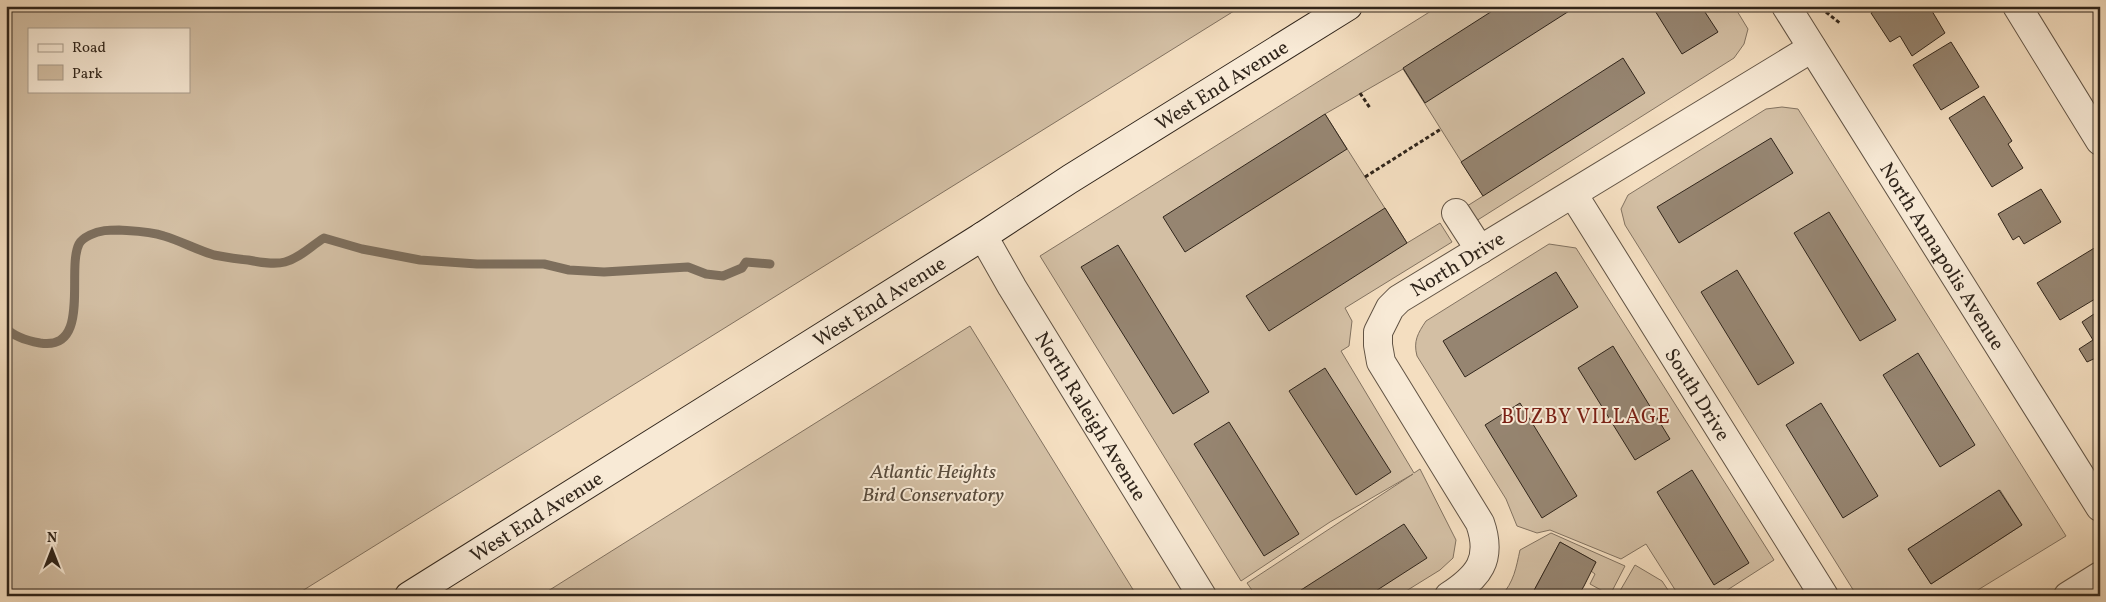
<svg xmlns="http://www.w3.org/2000/svg" width="2106" height="602" font-family="Vollkorn,serif">
<rect width="100%" height="100%" fill="#f4dec0"/>
<filter id="stains"><feTurbulence type="fractalNoise" baseFrequency=".004" numOctaves="4"/><feColorMatrix values="0 0 0 0 .2 0 0 0 0 .09 0 0 0 0 .02 0 0 0 .5 -.17"/></filter>
<radialGradient id="worn" r=".72"><stop offset=".6" stop-color="#630" stop-opacity="0"/><stop offset="1" stop-color="#630" stop-opacity=".3"/></radialGradient>
<!-- green -->
<g fill="#d3bfa4" stroke="#827260" fill-rule="evenodd">
<path d="M6,6H1242L294,596H6ZM29,29H189V91H29Z"/>
<polygon points="1439,6 1734,6 1748,29 1744,44 1734,58 1465,228 1456,213 1483,196 1403,69 1325,114 1407,243 1440,223 1452,242 1345,308 1352,321 1349,346 1341,351 1414,473 1420,469 1456,540 1453,558 1440,570 1398,596 1256,596 1247,583 1413,474 1330,522 1241,581 1040,256"/>
<path d="M1782,107L1798,109L2066,536L1968,596H1857L1625,225L1621,209L1628,195L1766,109ZM2000,490L2022,525L1931,584L1908,549Z"/>
<path d="M1549,244L1576,248L1774,560L1718,596H1679L1646,544L1621,559L1550,530L1537,533L1517,526L1506,499L1417,356C1413,341 1418,333 1426,321Z"/>
<polygon points="970,326 1137,596 540,596"/>
<path d="M1551,533L1625,566L1610,595L1590,584L1595,574L1591,571L1596,562L1560,542L1531,596H1501C1514,582 1516,568 1520,550Z"/>
<polygon points="1635,565 1662,581 1672,596 1617,596"/>
</g>
<g fill="none" stroke-linecap="round" stroke-linejoin="round">
<!-- stream -->
<path stroke="#7d6e5c" stroke-width="9" d="M6,328C14,337 29,341 40,343C92,351 66,270 79,244C81,240 86,237 90,235C100,230 109,230 119,230C134,231 150,231 164,236C181,241 197,250 214,255C225,257 237,259 248,260C259,262 274,265 285,262C300,258 311,246 324,238L362,249L420,260L477,264H544L569,270L604,272L688,267L706,274L723,276L742,268L746,262L770,264"/>
</g>
<!-- building -->
<g fill="#968571" stroke="#30251b">
<polygon points="1500,6 1577,6 1425,103 1403,68"/>
<polygon points="1652,6 1701,6 1718,32 1682,54"/>
<polygon points="1882,6 1929,6 1945,33 1912,56 1900,36 1890,42 1871,13"/>
<polygon points="1951,42 1979,87 1941,110 1913,65"/>
<polygon points="1623,58 1645,93 1483,196 1461,162"/>
<polygon points="1984,96 2012,141 2008,144 2023,168 1992,187 1949,118"/>
<polygon points="1325,114 1347,149 1185,252 1163,217"/>
<polygon points="1771,138 1793,173 1679,243 1657,207"/>
<polygon points="2041,189 2061,222 2024,244 2019,236 2013,240 1998,214"/>
<polygon points="1385,208 1407,243 1269,331 1246,296"/>
<polygon points="1829,212 1896,320 1860,341 1794,233"/>
<polygon points="1118,245 1209,392 1173,414 1081,267"/>
<polygon points="2096,247 2100,253 2100,296 2060,320 2037,283"/>
<polygon points="1737,270 1794,363 1758,385 1701,292"/>
<polygon points="1556,272 1578,307 1465,377 1443,341"/>
<polygon points="2100,310 2100,356 2087,362 2079,349 2093,340 2082,322"/>
<polygon points="1613,346 1670,439 1635,460 1578,368"/>
<polygon points="1918,353 1975,445 1940,467 1883,375"/>
<polygon points="1325,368 1391,472 1356,495 1289,391"/>
<polygon points="1520,403 1577,496 1542,518 1485,425"/>
<polygon points="1821,403 1878,496 1843,518 1786,425"/>
<polygon points="1229,422 1299,534 1264,556 1194,444"/>
<polygon points="1692,470 1749,563 1714,585 1657,492"/>
<polygon points="1999,490 2022,525 1931,584 1908,549"/>
<polygon points="1404,524 1427,558 1368,596 1305,596 1301,590"/>
<polygon points="1560,542 1596,562 1584,586 1578,596 1531,596"/>
</g>
<g fill="none" stroke-linecap="round" stroke-linejoin="round">
<defs>
<g id="minor">
<path id="s1" d="M1786,6L2100,507"/>
<polyline points="2017,6 2100,141"/>
<path id="s2" d="M1573,194L1824,596"/>
<polyline points="1456,213 1480,250"/>
<path id="s3" d="M983,236L1012,287L1202,596"/>
<path id="s4" d="M1449,596C1478,577 1493,560 1480,523L1381,362L1378,345V332L1390,308L1399,299L1812,48"/>
<polyline points="2068,596 2100,576"/>
</g>
<g id="secondary">
<path id="s5" d="M409,596L983,236L1070,179L1348,6"/>
</g>
</defs>
<!-- minor casing -->
<use href="#minor" stroke="#615344" stroke-width="30"/>
<!-- secondary casing -->
<use href="#secondary" stroke="#30251b" stroke-width="30"/>
<!-- path -->
<g stroke="#30251b" stroke-width="3" stroke-dasharray="4 2.5" stroke-linecap="butt">
<polyline points="1826,12 1841,24"/>
<polyline points="1360,93 1370,108"/>
<polyline points="1365,177 1441,129"/>
</g>
<!-- minor -->
<use href="#minor" stroke="#f8ead6" stroke-width="28"/>
<!-- secondary -->
<use href="#secondary" stroke="#f8ead6" stroke-width="28"/>
</g>
<g text-anchor="middle" stroke-width="4" stroke-linejoin="round" paint-order="stroke">
<!-- street labels -->
<g font-size="20" fill="#30251b" stroke="#f8ead6">
<text dy="7" stroke="none"><textPath href="#s5" startOffset="960">West End Avenue</textPath></text>
<text dy="7" stroke="none"><textPath href="#s1" startOffset="295">North Annapolis Avenue</textPath></text>
<text dy="7" stroke="none"><textPath href="#s4" startOffset="415">North Drive</textPath></text>
<text dy="7" stroke="none"><textPath href="#s5" startOffset="555">West End Avenue</textPath></text>
<text dy="7" stroke="none"><textPath href="#s2" startOffset="236">South Drive</textPath></text>
<text dy="7" stroke="none"><textPath href="#s3" startOffset="210">North Raleigh Avenue</textPath></text>
<text dy="7" stroke="none"><textPath href="#s5" startOffset="150">West End Avenue</textPath></text>
</g>
<!-- park labels -->
<g font-size="20" font-style="italic" fill="#594c3d" stroke="#f8ead6">
<text x="933" y="478">Atlantic Heights<tspan x="933" dy="23">Bird Conservatory</tspan></text>
</g>
<!-- neighbourhood labels -->
<g font-size="21" letter-spacing="1" fill="#7a1f14" stroke="#f8ead6">
<text x="1586" y="423">BUZBY VILLAGE</text>
</g>
</g>
<!-- margin -->
<rect width="2106" height="602" fill="none" stroke="#f4dec0" stroke-width="25"/>
<rect x="8" y="8" width="2091" height="587" fill="none" stroke="#30251b" stroke-width="2.5"/>
<rect x="12" y="12" width="2081" height="577" fill="none" stroke="#30251b"/>
<!-- legend -->
<rect x="28" y="28" width="162" height="65" fill="#f8ead6" stroke="#a89b8b"/>
<rect x="38" y="44" width="25" height="8" fill="#f8ead6" stroke="#a89b8b"/>
<text x="72" y="52" font-size="15" fill="#30251b">Road</text>
<rect x="38" y="65" width="25" height="15" fill="#d3bfa4" stroke="#a89b8b"/>
<text x="72" y="78" font-size="15" fill="#30251b">Park</text>
<!-- north arrow -->
<g transform="translate(52 550)" stroke="#f8ead6" stroke-width="4" paint-order="stroke">
<path d="M0-4L9 19L0 12L-9 19Z" fill="#30251b"/>
<text y="-8" font-size="14" font-weight="bold" text-anchor="middle" fill="#30251b">N</text>
</g>
<rect width="100%" height="100%" filter="url(#stains)"/>
<rect width="100%" height="100%" fill="url(#worn)"/>
</svg>
